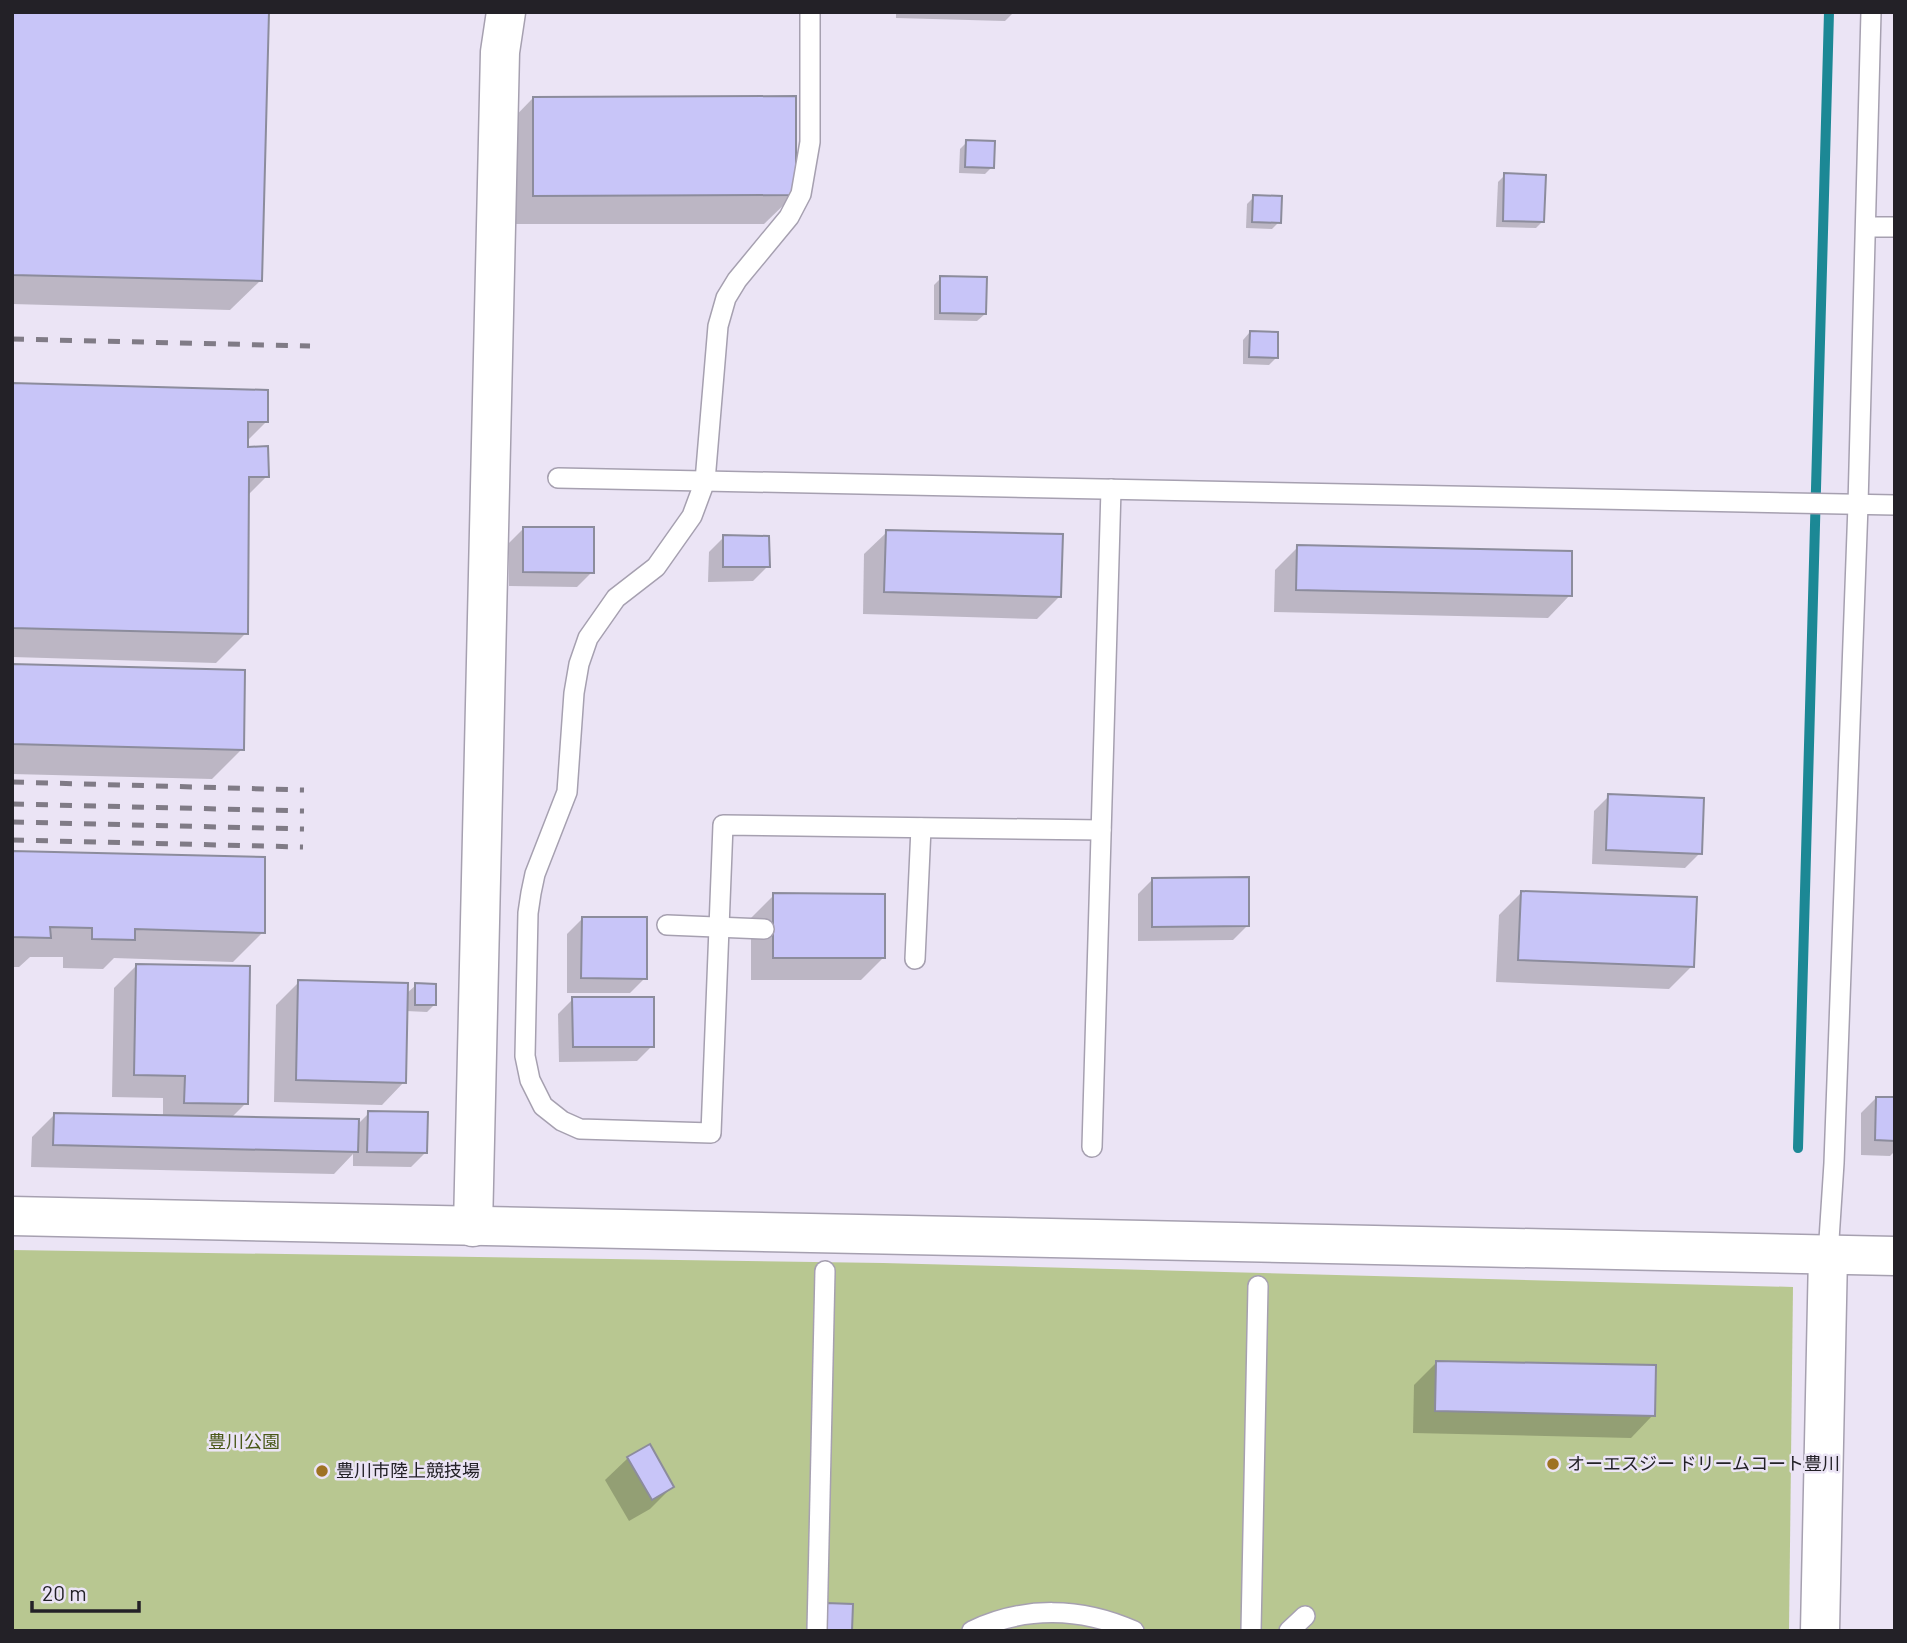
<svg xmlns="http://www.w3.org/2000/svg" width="1907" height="1643" font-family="Barlow,'Noto Sans JP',sans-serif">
<rect width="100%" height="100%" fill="#ebe4f5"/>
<!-- green -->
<polygon fill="#b8c791" points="12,1250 883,1263 1793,1287 1789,1631 12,1631"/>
<!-- shadow -->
<g fill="#0003">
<polygon points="12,12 260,281 230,310 12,304"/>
<polygon points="896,12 1014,12 1005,21 896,18"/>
<polygon points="533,98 794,195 764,224 504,224 504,128"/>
<polygon points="967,142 992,167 985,174 959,173 960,149"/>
<polygon points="1505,175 1543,221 1536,228 1496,227 1498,182"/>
<polygon points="1254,197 1279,222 1272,229 1246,228 1247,204"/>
<polygon points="941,278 985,314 977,321 934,320 934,285"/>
<polygon points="1250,332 1276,358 1269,365 1243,364 1243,340"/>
<polygon points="12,385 266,422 246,442 246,448 267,476 247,496 246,633 216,663 12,657"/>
<polygon points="524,528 592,572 577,587 509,586 509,543"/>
<polygon points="887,532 1060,596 1037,619 863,614 864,554"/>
<polygon points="724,537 768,566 753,581 708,582 709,552"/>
<polygon points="1298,547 1570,595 1548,618 1274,612 1275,570"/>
<polygon points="12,666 242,749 212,779 12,774"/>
<polygon points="1609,796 1700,853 1685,868 1592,864 1594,811"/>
<polygon points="12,853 263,932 233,962 114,958 103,969 63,968 63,957 30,957 19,967 12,967"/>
<polygon points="1153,879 1248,925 1233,940 1138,941 1138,894"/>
<polygon points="1522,892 1692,966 1669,989 1496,982 1499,915"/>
<polygon points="774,895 883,958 861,980 751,980 751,918"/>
<polygon points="582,919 645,978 630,993 567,993 567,934"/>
<polygon points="137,965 246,1103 231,1118 357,1125 369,1113 426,1152 411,1167 353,1166 353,1154 334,1174 31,1167 32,1137 54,1115 163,1117 163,1098 112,1097 114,988"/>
<polygon points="299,982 406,994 416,985 434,1005 427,1012 406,1011 404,1082 382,1105 274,1102 276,1005"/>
<polygon points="573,999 652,1046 637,1061 559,1062 558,1014"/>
<polygon points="1876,1098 1895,1099 1895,1151 1890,1156 1861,1155 1861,1113"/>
<polygon points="1437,1362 1653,1415 1631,1438 1413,1433 1414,1385"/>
<polygon points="628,1458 672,1487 650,1509 629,1521 605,1480"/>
</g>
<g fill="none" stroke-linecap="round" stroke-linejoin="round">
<!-- stream -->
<polyline stroke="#1c8895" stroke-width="10" points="1798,1148 1829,12"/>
</g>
<!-- building -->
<g fill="#c8c5f8" stroke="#8c8c9c" stroke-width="2">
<polygon points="12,12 269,12 262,281 12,275"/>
<polygon points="796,96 796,195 533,196 533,97"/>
<polygon points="966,140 995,141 994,168 965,167"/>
<polygon points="1504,173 1546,175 1544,222 1503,221"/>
<polygon points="1253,195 1282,196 1281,223 1252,222"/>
<polygon points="940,276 987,277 986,314 940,313"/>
<polygon points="1250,331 1278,332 1278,358 1249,357"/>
<polygon points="12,383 268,390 268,422 248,422 248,447 268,446 269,477 249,477 248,634 12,628"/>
<polygon points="523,527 594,527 594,573 523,572"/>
<polygon points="886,530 1063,534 1061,597 884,592"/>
<polygon points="723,535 769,536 770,567 723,567"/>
<polygon points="1297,545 1572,551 1572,596 1296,590"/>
<polygon points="12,664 245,670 244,750 12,744"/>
<polygon points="1608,794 1704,798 1702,854 1606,850"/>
<polygon points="12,851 265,857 265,933 135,929 135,940 92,939 92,928 50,927 51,938 12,937"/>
<polygon points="1249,877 1249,926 1152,927 1152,878"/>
<polygon points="1521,891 1697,897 1694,967 1518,960"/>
<polygon points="773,893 885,894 885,958 773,958"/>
<polygon points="582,917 647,917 647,979 581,978"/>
<polygon points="136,964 250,966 248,1104 184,1103 185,1076 134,1075"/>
<polygon points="298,980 408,983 406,1083 296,1080"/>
<polygon points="415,983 436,984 436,1005 415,1005"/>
<polygon points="572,997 654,997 654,1047 573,1047"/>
<polygon points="1876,1097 1895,1097 1895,1141 1875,1140"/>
<polygon points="368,1111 428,1112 427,1153 367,1152"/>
<polygon points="54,1113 359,1119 358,1152 53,1145"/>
<polygon points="1436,1361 1656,1365 1655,1416 1435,1411"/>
<polygon points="650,1444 674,1487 652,1500 627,1457"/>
<polygon points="826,1603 853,1604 852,1631 825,1631"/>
</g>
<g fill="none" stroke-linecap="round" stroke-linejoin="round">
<defs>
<g id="lane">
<polyline points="810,12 810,142 801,194 789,217 737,280 726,298 718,326 705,481 692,516 656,567 616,598 588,638 579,664 574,693 567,792 535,874 531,893 528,913 525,1056 530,1080 543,1106 562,1121 580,1129 711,1133 723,825 1101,830"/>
<polyline points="1866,227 1895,227"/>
<polyline points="558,478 1895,505"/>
<polyline points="667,925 764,929"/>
<polyline points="915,959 921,828"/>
<polyline points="1092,1147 1111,489"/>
<polyline points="1828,1255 1834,1163 1858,505 1871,12"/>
<polyline points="817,1631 825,1271"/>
<path d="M972,1631C1024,1606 1081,1607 1134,1631"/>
<polyline points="1251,1631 1258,1286"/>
<polyline points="1289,1631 1305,1616"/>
</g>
<polyline id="street" points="1820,1631 1828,1255"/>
<g id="secondary">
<polyline points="12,1216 1895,1256"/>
<polyline points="473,1227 500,52 506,12"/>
</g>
</defs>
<!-- lane casing -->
<use href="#lane" stroke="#a6a0b0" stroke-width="22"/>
<!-- street casing -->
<use href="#street" stroke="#a6a0b0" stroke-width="41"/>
<!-- secondary casing -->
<use href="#secondary" stroke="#a6a0b0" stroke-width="41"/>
<!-- lane -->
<use href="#lane" stroke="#fff" stroke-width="19"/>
<!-- street -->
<use href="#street" stroke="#fff" stroke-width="38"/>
<!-- secondary -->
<use href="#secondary" stroke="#fff" stroke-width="38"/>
<!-- rail -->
<g stroke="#807b86" stroke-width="5" stroke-dasharray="12 12" stroke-linecap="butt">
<polyline points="12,339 310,346"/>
<polyline points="12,782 304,790"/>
<polyline points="12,804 304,811"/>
<polyline points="12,822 304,829"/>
<polyline points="12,840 303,847"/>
</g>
</g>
<!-- markers -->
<g fill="#9e7223" stroke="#ebe4f5" stroke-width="2.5">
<circle cx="1553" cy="1464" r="7"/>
<circle cx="322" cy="1471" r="7"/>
</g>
<g text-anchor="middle" stroke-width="5" stroke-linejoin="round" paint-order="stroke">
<!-- park labels -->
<g font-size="18" fill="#4a5819" stroke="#ebe4f5">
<text x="244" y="1448">豊川公園</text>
</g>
<!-- poi labels -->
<g font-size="18" fill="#232127" stroke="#ebe4f5" text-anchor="start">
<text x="1567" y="1470">オーエスジー ドリームコート豊川</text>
<text x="336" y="1477">豊川市陸上競技場</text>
</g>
</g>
<!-- border -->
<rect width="1907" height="1643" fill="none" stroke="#232127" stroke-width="28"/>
<!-- scale -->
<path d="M32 1601v10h107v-10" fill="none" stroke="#232127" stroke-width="3.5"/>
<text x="42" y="1601" font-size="21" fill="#232127" stroke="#ebe4f5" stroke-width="5" paint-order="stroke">20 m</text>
</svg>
